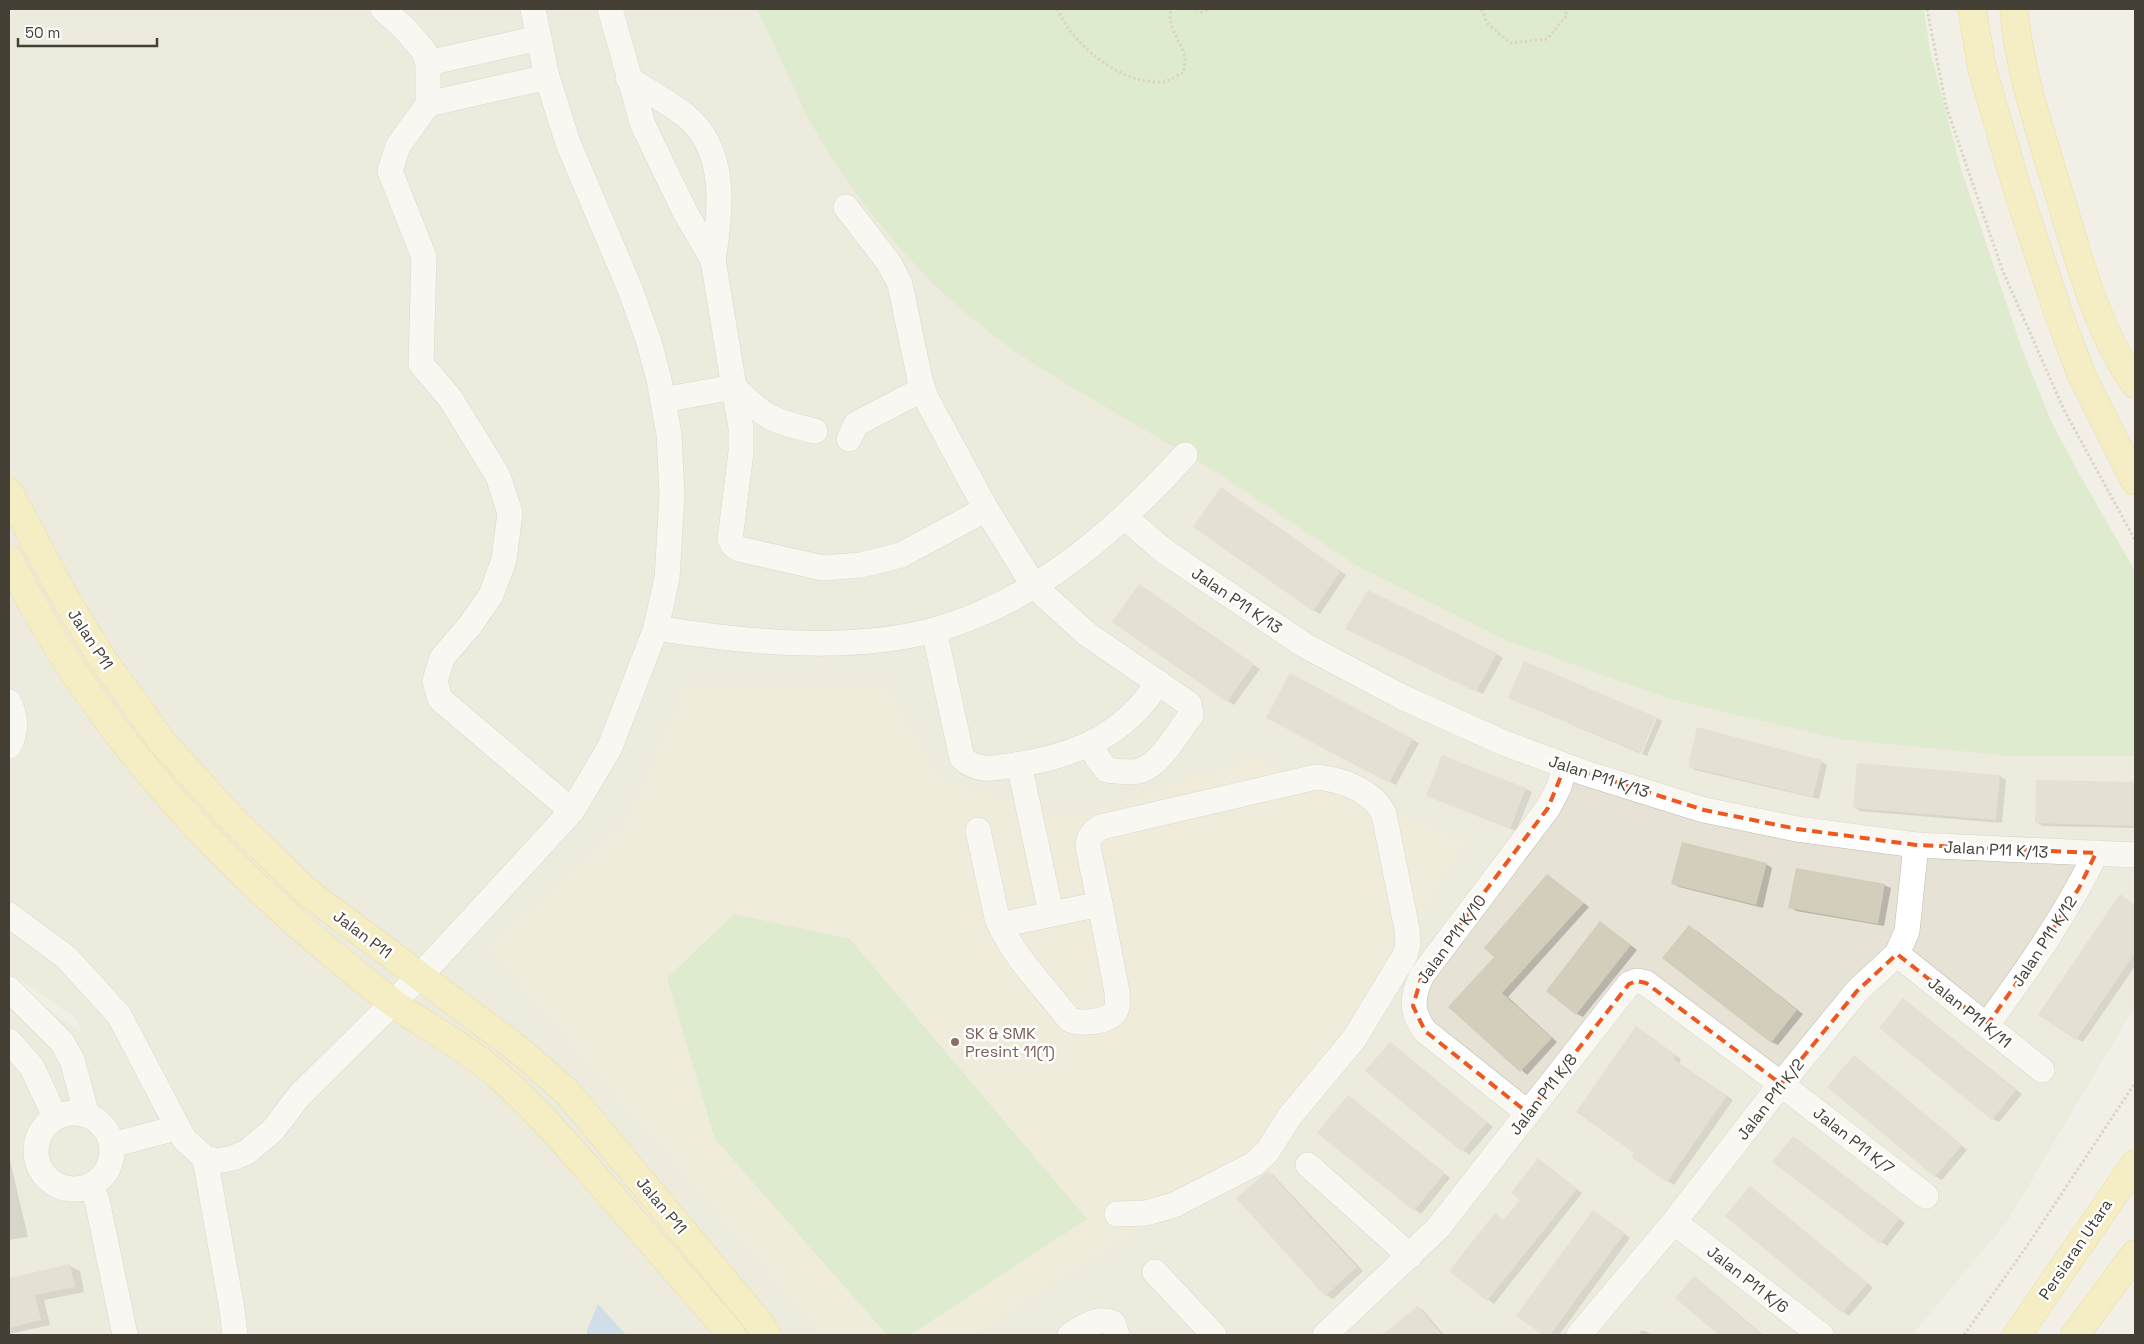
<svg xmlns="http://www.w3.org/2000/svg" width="2144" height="1344" font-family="'Space Grotesk',sans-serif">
<rect width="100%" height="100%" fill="#f2f0e6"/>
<!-- residential -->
<polygon fill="#e6e2d5" points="9,9 1900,9 2023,408 2135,617 2135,1006 2007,1222 1912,1335 9,1335 9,979 81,1033 77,1019 9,973"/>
<!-- education -->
<polygon fill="#ebe6d1" points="686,683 886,685 943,780 1071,817 1251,759 1467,841 1284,1136 975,1335 821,1335 487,948 626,821"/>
<!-- green -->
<g fill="#c7e5b1">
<polygon points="757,9 1924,9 1930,51 1961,169 2022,349 2052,423 2081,477 2135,571 2135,756 2010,756 1839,739 1670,699 1508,641 1354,564 1210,468 1058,379 1014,351 973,319 934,285 899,247 866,207 836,165 809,120"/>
<polygon points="734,914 850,939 1087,1219 910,1335 887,1335 715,1139 667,978"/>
</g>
<!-- water -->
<polygon fill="#a5c7ec" points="598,1304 626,1335 587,1335 587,1330"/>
<!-- shadow -->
<g fill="#0003">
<polygon points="1228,493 1346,575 1320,614 1313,610"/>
<polygon points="1146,589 1260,669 1234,705 1114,621"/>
<polygon points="1352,632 1496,654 1503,658 1483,694"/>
<polygon points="1509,698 1654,717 1639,753"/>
<polygon points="1657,718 1662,721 1647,756 1642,754"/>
<polygon points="1274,721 1413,740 1419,743 1396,785"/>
<polygon points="1821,761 1827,765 1819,799 1695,770 1689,766"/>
<polygon points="2000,776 2006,780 2002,823 1860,811 1854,807"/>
<polygon points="2037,781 2135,784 2135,828 2043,826 2036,822"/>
<polygon points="1526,789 1532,792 1516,831 1428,796"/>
<polygon points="1766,864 1772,868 1763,908 1679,887 1673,883"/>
<polygon points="1554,880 1589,907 1508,997 1557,1042 1527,1075 1450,1007 1496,957"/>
<polygon points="1884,885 1891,888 1884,926 1796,911 1790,907"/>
<polygon points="2126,900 2135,905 2135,966 2083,1042 2077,1039"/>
<polygon points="1601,923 1637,950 1583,1017 1577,1014"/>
<polygon points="1696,930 1803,1014 1778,1045 1771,1042"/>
<polygon points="1903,999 2022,1094 1999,1122 1993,1119"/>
<polygon points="1642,1031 1681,1059 1679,1063 1733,1100 1674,1185 1633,1157 1636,1153"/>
<polygon points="1391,1043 1493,1127 1469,1155 1367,1071"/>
<polygon points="1854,1057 1967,1150 1942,1180 1935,1176"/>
<polygon points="1354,1100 1450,1178 1421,1214 1319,1133"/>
<polygon points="1799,1141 1905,1223 1887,1246 1774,1162"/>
<polygon points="9,1156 28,1237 9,1240"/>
<polygon points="1545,1164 1582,1193 1494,1304 1451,1271 1504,1221 1521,1200"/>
<polygon points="1268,1172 1274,1176 1363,1271 1333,1299 1326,1295 1238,1198"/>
<polygon points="1751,1187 1873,1288 1849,1316 1727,1216"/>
<polygon points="1600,1216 1630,1238 1559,1335 1546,1335 1518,1315"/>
<polygon points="70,1266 80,1271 84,1292 44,1300 50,1325 9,1334 9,1279"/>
<polygon points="1700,1281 1763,1335 1721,1335 1677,1297"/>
<polygon points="1418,1307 1424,1311 1444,1335 1384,1335"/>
<polygon points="1642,1330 1649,1333 1651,1335 1638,1335"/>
</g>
<!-- building -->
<g fill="#d3cdbc">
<polygon points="1221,487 1341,571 1313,611 1193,527"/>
<polygon points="1139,584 1254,664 1227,702 1112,622"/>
<polygon points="1368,590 1497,653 1476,692 1345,629"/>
<polygon points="1524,661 1656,717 1641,753 1508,698"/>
<polygon points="1290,673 1413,739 1389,783 1266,718"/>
<polygon points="1697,727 1822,760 1813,797 1688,767"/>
<polygon points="1442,755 1526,788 1510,829 1426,796"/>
<polygon points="1857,763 2000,775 1996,820 1853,808"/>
<polygon points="2036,780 2135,782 2135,826 2035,823"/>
<polygon points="1682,842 1767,863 1756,905 1671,884"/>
<polygon points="1796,868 1885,884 1878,924 1788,908"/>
<polygon points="1547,874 1584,903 1502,993 1552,1038 1520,1072 1448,1007 1494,957 1484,948"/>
<polygon points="2120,894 2135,905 2135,953 2076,1040 2038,1015"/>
<polygon points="1600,921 1631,945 1576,1015 1546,991"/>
<polygon points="1689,925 1797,1010 1771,1043 1662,958"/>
<polygon points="1903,998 2016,1090 1992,1120 1879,1028"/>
<polygon points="1636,1026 1676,1055 1673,1059 1727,1096 1667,1182 1631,1157 1634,1153 1576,1112"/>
<polygon points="1390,1042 1487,1122 1462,1152 1365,1071"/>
<polygon points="1854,1055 1962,1145 1935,1177 1827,1087"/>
<polygon points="1348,1095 1445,1173 1414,1211 1317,1133"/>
<polygon points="1793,1136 1900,1218 1880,1244 1772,1162"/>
<polygon points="1538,1158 1577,1189 1487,1301 1449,1271 1495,1213 1503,1220 1520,1200 1511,1193"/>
<polygon points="1268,1171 1357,1267 1325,1296 1236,1198"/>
<polygon points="1750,1186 1868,1283 1842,1313 1725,1216"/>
<polygon points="1593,1210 1625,1233 1550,1335 1543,1335 1516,1316"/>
<polygon points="70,1264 75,1287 35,1295 41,1320 9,1328 9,1278"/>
<polygon points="1694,1276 1762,1335 1719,1335 1675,1298"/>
<polygon points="1418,1306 1442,1335 1382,1335"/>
</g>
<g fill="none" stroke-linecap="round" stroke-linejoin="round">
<defs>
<g id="minor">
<polyline points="383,9 405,29 424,51 428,63 428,104 398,146 390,171 424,257 421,364 450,398 498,476 510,513 504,560 491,595 471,624 442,658 435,681 440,699 572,811"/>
<polyline points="610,9 643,125 685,212 713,260 734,387 663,400"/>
<polyline points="428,63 539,38"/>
<path d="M628,78C647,91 668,102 686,116C728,150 721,213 713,260"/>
<polyline points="428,104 547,77"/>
<path d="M846,207L889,263L900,284L920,380L926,398L986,509L1034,586L1087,634L1189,704L1191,715C1179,731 1161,763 1142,770C1132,774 1117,771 1107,770L1098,759L1091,744"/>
<polyline points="734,387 741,428 741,452 730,539 733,545 739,549 823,568 861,565 901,555 986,509"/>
<path d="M734,387C763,417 774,422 815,431"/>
<polyline points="849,439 856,424 923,389"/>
<polyline points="1125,517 1164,551 1304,645 1404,698 1504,743 1585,773 1704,810 1797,829 1916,845 2135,855"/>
<path d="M656,628C742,642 849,653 934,630C1035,602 1116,531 1185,455"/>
<path d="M934,630L962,758C979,773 994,768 1015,765C1075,756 1126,735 1158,682"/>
<path d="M9,702C16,717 17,731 9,746"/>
<polyline points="1019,764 1051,913"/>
<path d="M978,830L997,918C1012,955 1044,987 1069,1019C1079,1025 1108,1022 1115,1012C1119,1006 1117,999 1117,992L1100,904L1000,925"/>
<path d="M1100,904L1088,847C1088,836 1092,833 1101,827L1316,777C1341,779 1373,791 1384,814L1407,929L1408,944L1405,955L1354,1039L1290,1116L1267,1152L1254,1164L1174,1205L1146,1213L1117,1214"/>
<polyline points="9,915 66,957 119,1015 184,1139 205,1158 217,1161 233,1158 247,1152 273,1130 299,1096 420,976 572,811 610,747 656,628 667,578 672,495 669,434 659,380 649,342 630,289 568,143 547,77 533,9"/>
<polyline points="1897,954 2042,1070"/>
<polyline points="9,989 62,1042 72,1060 87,1115"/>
<path d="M1987,1025C2027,970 2066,915 2096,853"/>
<polyline points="9,1041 32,1067 55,1117"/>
<circle cx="74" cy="1151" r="38"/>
<path d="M1528,1113L1425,1031C1410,1011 1412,996 1422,975L1548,808L1559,787L1565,766"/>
<polyline points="112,1145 176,1128"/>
<polyline points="205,1158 232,1309 235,1335"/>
<polyline points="1308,1165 1410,1256"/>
<polyline points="90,1186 97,1200 125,1335"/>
<polyline points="1674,1222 1821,1335"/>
<polyline points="1155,1272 1214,1335"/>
<path d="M1070,1335C1084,1327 1097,1316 1113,1323L1117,1335"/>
<polyline points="1325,1335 1438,1228 1629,984 1637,981 1646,983 1781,1084 1926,1196"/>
<polyline points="1579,1335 1674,1222 1781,1084 1857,991 1897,954 1907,931 1916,845"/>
</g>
<g id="major">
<polyline points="1972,9 1982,68 2018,192 2060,318 2082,376 2135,481"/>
<path d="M2014,9C2019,73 2041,132 2059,194C2079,258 2096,329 2135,384"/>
<polyline points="9,492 62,593 101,657 163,743 232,819 307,892 519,1050 567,1092 757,1320 767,1335"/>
<path d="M9,559C95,735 237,883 392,1002C426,1027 466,1047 498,1075C539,1111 573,1152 609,1193C650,1240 691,1288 732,1335"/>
<polyline points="2017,1335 2135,1164"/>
<polyline points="2075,1335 2135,1254"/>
</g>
</defs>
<!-- minor casing -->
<use href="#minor" stroke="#c0bbac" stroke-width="26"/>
<!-- major casing -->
<use href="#major" stroke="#ddc769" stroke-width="29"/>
<!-- path -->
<g stroke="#beb69b" stroke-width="3" stroke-dasharray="2.5 2.5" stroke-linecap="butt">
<path d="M1057,9C1073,45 1121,85 1163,82C1169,81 1178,75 1184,72C1184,68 1185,63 1185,59C1183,42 1166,28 1171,9"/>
<polyline points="1196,9 1202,12 1210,9"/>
<polyline points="1482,9 1487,23 1510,43 1547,39 1567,15 1565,9"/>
<polyline points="1927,9 1946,106 2002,269 2064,410 2135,540"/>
<polyline points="1964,1335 2027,1246 2135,1083"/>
</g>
<!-- minor -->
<use href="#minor" stroke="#fff" stroke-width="25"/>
<!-- major -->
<use href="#major" stroke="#f9e899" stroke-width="28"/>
</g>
<!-- marked area -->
<path d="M0 0H2144V1344H0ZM1565,766L1704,810L1797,829L1916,845L2096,853L2079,888L2033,960L1987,1025L1897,954L1857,991L1781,1084L1646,983L1637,981L1629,984L1528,1113L1425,1031L1413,1006L1422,975L1548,808Z" fill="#f2f0e6" fill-opacity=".55" fill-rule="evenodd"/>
<path fill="none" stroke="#ef5721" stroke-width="4" stroke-dasharray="10 6" stroke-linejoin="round" d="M1565,766L1704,810L1797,829L1916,845L2096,853L2079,888L2033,960L1987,1025L1897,954L1857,991L1781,1084L1646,983L1637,981L1629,984L1528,1113L1425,1031L1413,1006L1422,975L1548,808Z"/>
<!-- markers -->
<circle fill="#8d6e63" stroke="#fff" stroke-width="2" cx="955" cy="1042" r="5"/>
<g text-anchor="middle" stroke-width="5" stroke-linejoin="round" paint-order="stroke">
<!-- street labels -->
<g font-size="16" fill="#454036" stroke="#fff">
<text transform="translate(1237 600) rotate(34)" y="6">Jalan P11 K/13</text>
<text transform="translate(91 639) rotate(57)" y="6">Jalan P11</text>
<text transform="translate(1599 776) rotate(18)" y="6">Jalan P11 K/13</text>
<text transform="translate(1996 849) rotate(3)" y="6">Jalan P11 K/13</text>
<text transform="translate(363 934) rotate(37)" y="6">Jalan P11</text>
<text transform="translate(1451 939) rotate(-54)" y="6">Jalan P11 K/10</text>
<text transform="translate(2044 941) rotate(-57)" y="6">Jalan P11 K/12</text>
<text transform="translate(1970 1012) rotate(39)" y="6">Jalan P11 K/11</text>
<text transform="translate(1543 1094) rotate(-52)" y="6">Jalan P11 K/8</text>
<text transform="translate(1770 1099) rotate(-52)" y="6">Jalan P11 K/2</text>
<text transform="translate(1854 1140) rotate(38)" y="6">Jalan P11 K/7</text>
<text transform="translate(662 1205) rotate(50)" y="6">Jalan P11</text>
<text transform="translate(2075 1249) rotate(-56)" y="6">Persiaran Utara</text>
<text transform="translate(1748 1279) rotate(38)" y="6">Jalan P11 K/6</text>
</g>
<!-- education labels -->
<g font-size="16" fill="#785e54" stroke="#fff" text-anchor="start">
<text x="965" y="1039">SK &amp; SMK<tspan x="965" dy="18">Presint 11(1)</tspan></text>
</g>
</g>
<!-- border -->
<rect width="2144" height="1344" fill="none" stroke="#454036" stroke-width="20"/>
<!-- scale -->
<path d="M18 38v8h139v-8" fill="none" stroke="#454036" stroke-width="2.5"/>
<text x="25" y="38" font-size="15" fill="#454036" stroke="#ffffff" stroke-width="4" paint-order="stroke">50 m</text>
</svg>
